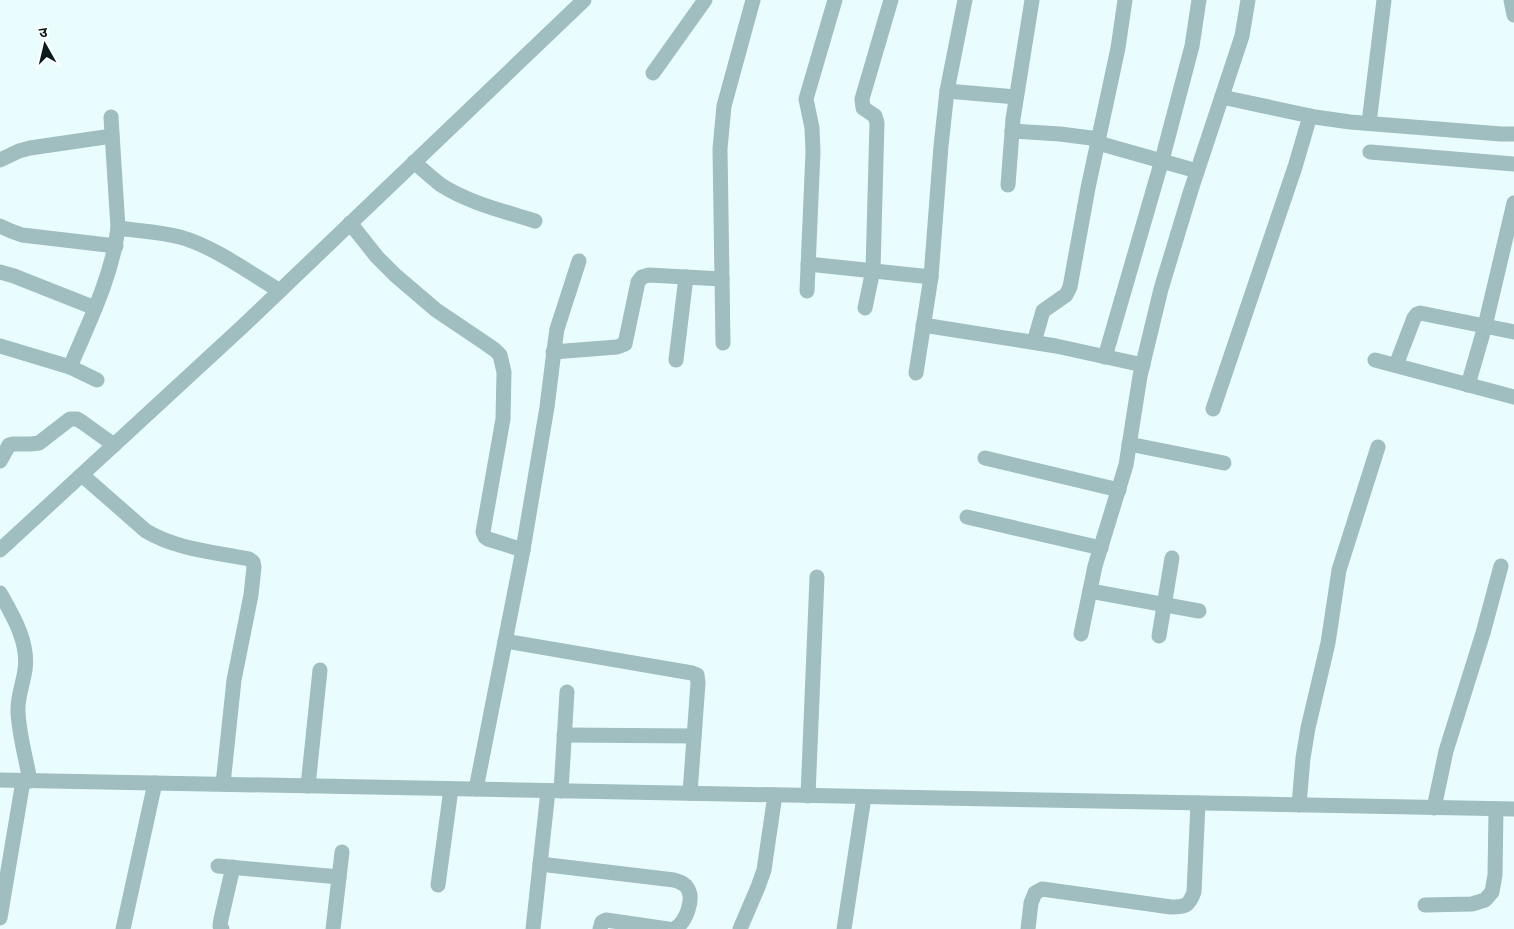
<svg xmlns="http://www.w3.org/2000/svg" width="1514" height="929" font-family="'Alegreya Sans','Noto Sans Devanagari',sans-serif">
<rect width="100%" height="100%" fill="#eafdfe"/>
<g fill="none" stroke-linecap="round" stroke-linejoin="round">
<!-- minor -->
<g stroke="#a0bdbf" stroke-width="15">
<polyline points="1511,0 1514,15"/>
<polyline points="653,73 705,0"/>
<polyline points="947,91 1016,97"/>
<polyline points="1222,97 1315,117 1350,122 1501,134 1514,134"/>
<polyline points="1369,123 1384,0"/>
<polyline points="1012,131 1060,134 1099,139"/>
<polyline points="1098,143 1197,171"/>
<polyline points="1370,152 1514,164"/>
<polyline points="0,160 19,151 30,148 112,136"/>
<path d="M414,162C423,170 432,178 441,185C469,203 504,211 535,221"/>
<polyline points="1008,185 1013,119 1032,0"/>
<polyline points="350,223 377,257 395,275 436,310 485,343 495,350 500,355 504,372 503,419 483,532 485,537 488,539 523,550"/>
<polyline points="0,226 11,231 22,235 116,246"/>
<path d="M118,228C139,231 160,232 180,237C213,246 250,273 280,291"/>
<polyline points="808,264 931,277"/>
<polyline points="0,272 14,276 95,308"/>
<polyline points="807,291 813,152 812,128 806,99 835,0"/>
<polyline points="865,308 873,270 877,123 875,116 863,108 862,99 891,0"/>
<polyline points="923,325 1056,346 1143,365"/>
<polyline points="1034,342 1043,311 1063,297 1066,295 1070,287 1088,188 1118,48 1125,0"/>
<polyline points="723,343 720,149 724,106 753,0"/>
<polyline points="0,346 70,367 97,380"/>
<polyline points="553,352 617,347 625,344 638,282 642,277 649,275 722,279"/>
<polyline points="1105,357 1162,160 1192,46 1199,0"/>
<polyline points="676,360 686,277"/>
<polyline points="1375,360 1514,397"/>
<polyline points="1396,365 1414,318 1417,314 1420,313 1514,332"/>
<path d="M70,367C89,322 112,277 118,228L111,117"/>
<polyline points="916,373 931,277 941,146 947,91 965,0"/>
<polyline points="1468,385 1485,326 1514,203"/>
<polyline points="1213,409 1295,167 1310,116"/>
<polyline points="1129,444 1224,463"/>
<polyline points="985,458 1119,490"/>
<polyline points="0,461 9,445 13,444 31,444 39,443 70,419 77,419 82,422 114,445"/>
<path d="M82,475L146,531C176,549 214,552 249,559L253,562L254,567L251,595L234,680L223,784"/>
<polyline points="967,517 1101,548"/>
<polyline points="0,550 242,327 584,0"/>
<polyline points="1090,591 1199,611"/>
<path d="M0,593C13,616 29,642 25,670C23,684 17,698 18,712C19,735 26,758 30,781"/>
<polyline points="1081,634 1095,566 1126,465 1140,376 1161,289 1191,190 1242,36 1248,0"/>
<polyline points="1159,636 1172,558"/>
<polyline points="505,641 692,673 697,675 698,683 690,793"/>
<polyline points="564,735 694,736"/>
<polyline points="0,780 1514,809"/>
<polyline points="308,786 320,670"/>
<polyline points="476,789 523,550 547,407 555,343 557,329 579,261"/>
<polyline points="561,791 567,692"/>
<polyline points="808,796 817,577"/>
<polyline points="1299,805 1303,758 1308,728 1328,643 1339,570 1378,447"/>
<polyline points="1434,808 1446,751 1483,633 1501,566"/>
<path d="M540,864L674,880C680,882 685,883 688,889C694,900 686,923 674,929"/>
<polyline points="218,866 339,877"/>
<polyline points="438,885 451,789"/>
<polyline points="1425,905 1472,904 1485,900 1492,892 1495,875 1496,809"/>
<polyline points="0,918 23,781"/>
<polyline points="123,929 155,783"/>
<polyline points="222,929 220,926 221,919 233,867"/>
<polyline points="333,929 342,852"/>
<polyline points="533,929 548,791"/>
<polyline points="600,929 602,922 606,920 668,929"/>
<polyline points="740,929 758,887 764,870 775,795"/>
<polyline points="844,929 864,797"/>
<path d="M1028,929L1031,903L1035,893L1042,889L1171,907C1185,907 1189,906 1194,892L1198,803"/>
</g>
</g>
<!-- north arrow -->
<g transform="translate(45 45) rotate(352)" stroke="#ffffff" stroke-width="4" paint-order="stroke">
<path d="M0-4L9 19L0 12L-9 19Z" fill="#091b1c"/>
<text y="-8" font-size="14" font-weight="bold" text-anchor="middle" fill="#091b1c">उ</text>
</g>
</svg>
